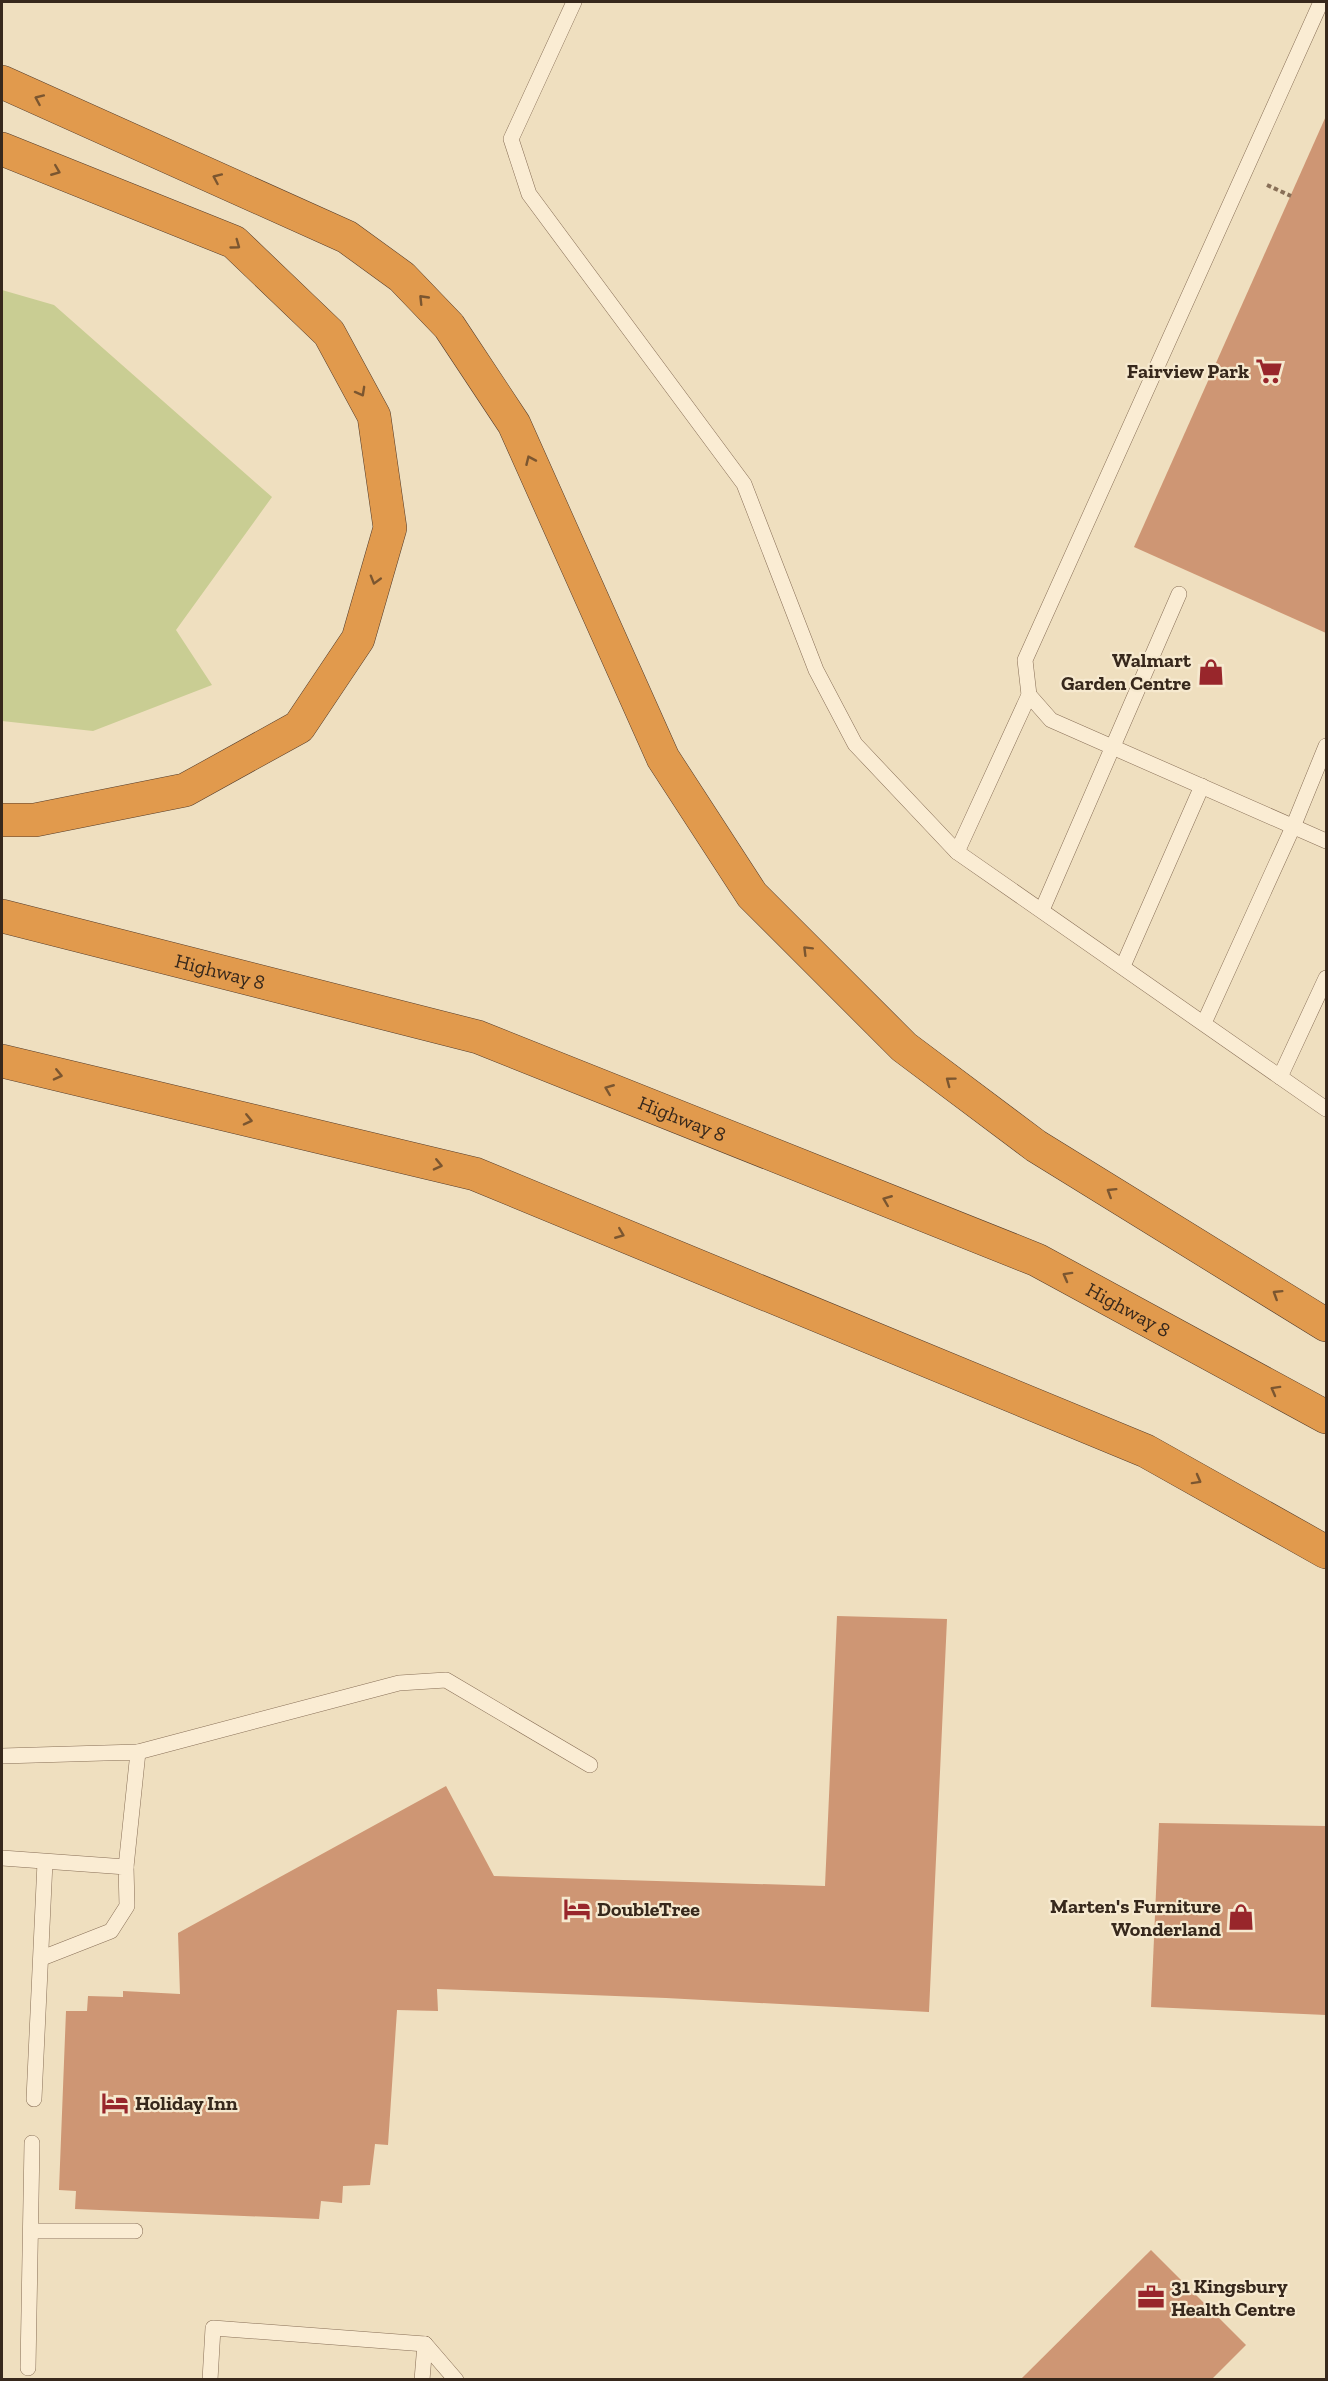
<svg xmlns="http://www.w3.org/2000/svg" width="1328" height="2381" font-family="'Zilla Slab',serif">
<rect width="100%" height="100%" fill="#efdfbf"/>
<!-- green -->
<polygon fill="#c9cd93" points="2,290 54,305 272,497 176,630 212,685 93,731 2,721"/>
<!-- building -->
<g fill="#ce9674">
<polygon points="1326,116 1326,633 1134,547"/>
<polygon points="837,1616 947,1619 929,2012 666,1998 437,1989 438,2011 397,2010 388,2145 375,2144 370,2185 343,2186 342,2203 321,2201 319,2219 75,2209 76,2191 59,2190 66,2011 87,2011 88,1996 123,1997 123,1991 180,1994 178,1933 446,1786 494,1876 825,1886"/>
<polygon points="1159,1823 1326,1826 1326,2015 1151,2007"/>
<polygon points="1151,2250 1246,2345 1211,2380 1020,2380"/>
</g>
<g fill="none" stroke-linecap="round" stroke-linejoin="round">
<defs>
<g id="service">
<polyline points="574,2 511,139 529,194 744,484 816,670 855,744 957,852 1326,1109"/>
<polyline points="1029,695 1051,720 1326,841"/>
<polyline points="957,852 1029,695 1025,660 1321,2"/>
<polyline points="1042,910 1179,594"/>
<polyline points="1123,966 1202,786"/>
<polyline points="1204,1023 1293,827 1326,746"/>
<polyline points="1280,1077 1326,978"/>
<polyline points="138,1752 399,1683 446,1680 590,1765"/>
<polyline points="2,1756 138,1752 126,1867"/>
<polyline points="2,1858 126,1867 127,1906 111,1931 42,1958"/>
<polyline points="34,2099 45,1862"/>
<polyline points="31,2231 135,2231"/>
<polyline points="28,2368 32,2143"/>
<polyline points="210,2380 213,2328 425,2344 456,2380"/>
<polyline points="422,2380 425,2344"/>
</g>
<g id="motorway">
<polyline points="2,82 347,237 402,277 449,326 514,424 663,758 752,895 904,1047 1036,1146 1326,1325"/>
<polyline points="2,149 234,242 329,333 374,416 390,528 358,639 299,727 185,790 35,820 2,820"/>
<path id="s1" d="M2,916L478,1037L1037,1260L1326,1417"/>
<polyline points="2,1061 475,1174 1146,1451 1326,1552"/>
</g>
</defs>
<!-- service casing -->
<use href="#service" stroke="#886f57" stroke-width="16"/>
<!-- motorway casing -->
<use href="#motorway" stroke="#553d2c" stroke-width="34"/>
<!-- path -->
<polyline stroke="#886f57" stroke-width="4" stroke-dasharray="4.5 3" stroke-linecap="butt" points="1267,185 1291,196"/>
<!-- service -->
<use href="#service" stroke="#faecd3" stroke-width="15"/>
<!-- motorway -->
<use href="#motorway" stroke="#e19a4d" stroke-width="33"/>
</g>
<!-- one-way arrows -->
<defs><path id="oneway-chevron" d="M-2-3.5L2.5 0L-2 3.5" fill="none" stroke-width="1.6" stroke-linecap="round" stroke-linejoin="round" transform="scale(1.5)"/></defs>
<g stroke="#7b5630">
<use href="#oneway-chevron" transform="translate(39 99) rotate(-156)"/>
<use href="#oneway-chevron" transform="translate(56 171) rotate(22)"/>
<use href="#oneway-chevron" transform="translate(217 178) rotate(-156)"/>
<use href="#oneway-chevron" transform="translate(236 245) rotate(36)"/>
<use href="#oneway-chevron" transform="translate(423 299) rotate(-134)"/>
<use href="#oneway-chevron" transform="translate(361 392) rotate(61)"/>
<use href="#oneway-chevron" transform="translate(530 460) rotate(-114)"/>
<use href="#oneway-chevron" transform="translate(375 580) rotate(106)"/>
<use href="#oneway-chevron" transform="translate(807 950) rotate(-135)"/>
<use href="#oneway-chevron" transform="translate(58 1075) rotate(13)"/>
<use href="#oneway-chevron" transform="translate(950 1081) rotate(-143)"/>
<use href="#oneway-chevron" transform="translate(609 1089) rotate(-158)"/>
<use href="#oneway-chevron" transform="translate(248 1120) rotate(13)"/>
<use href="#oneway-chevron" transform="translate(438 1165) rotate(13)"/>
<use href="#oneway-chevron" transform="translate(1111 1192) rotate(-148)"/>
<use href="#oneway-chevron" transform="translate(887 1200) rotate(-158)"/>
<use href="#oneway-chevron" transform="translate(620 1234) rotate(22)"/>
<use href="#oneway-chevron" transform="translate(1067 1276) rotate(-151)"/>
<use href="#oneway-chevron" transform="translate(1277 1294) rotate(-148)"/>
<use href="#oneway-chevron" transform="translate(1275 1390) rotate(-151)"/>
<use href="#oneway-chevron" transform="translate(1197 1480) rotate(29)"/>
</g>
<!-- icons -->
<defs>
<symbol id="supermarket-bare" viewBox="-9 -9 18 18"><path d="M-6-5.5h2.5l.6 2H6L4.5 2H-2.5L-4.4-4H-6ZM-1.5 3.2a1.3 1.3 0 1 0 .1 0ZM3 3.2a1.3 1.3 0 1 0 .1 0Z" fill="#98262b" stroke="#f6e9cf" stroke-width="2.5" paint-order="stroke"/></symbol>
<symbol id="shop-bare" viewBox="-9 -9 18 18"><path d="M-5-2.5h2.3a2.7 3.5 0 0 1 5.4 0H5L5.5 6h-11ZM-1.5-2.5h3a1.5 2.3 0 0 0-3 0Z" fill="#98262b" stroke="#f6e9cf" stroke-width="2.5" paint-order="stroke"/></symbol>
<symbol id="hotel-bare" viewBox="-9 -9 18 18"><path d="M-6-4.5h1.5V1H6V5H4.5V3h-9V5H-6ZM-4 0a1.8 1.8 0 1 1 3.6 0ZM.5 0V-2.5h3Q6-2.5 6 0Z" fill="#98262b" stroke="#f6e9cf" stroke-width="2.5" paint-order="stroke"/></symbol>
<symbol id="office-bare" viewBox="-9 -9 18 18"><path d="M-6-3h4V-5.5h4V-3h4V5H-6ZM-1-4.5V-3h2v-1.5ZM-6 0V1H6V0Z" fill="#98262b" stroke="#f6e9cf" stroke-width="2.5" paint-order="stroke"/></symbol>
</defs>
<g fill-rule="evenodd">
<use href="#supermarket-bare" x="1250" y="352" width="38" height="38"/>
<use href="#shop-bare" x="1192" y="653" width="38" height="38"/>
<use href="#hotel-bare" x="558" y="1890" width="38" height="38"/>
<use href="#shop-bare" x="1222" y="1898" width="38" height="38"/>
<use href="#hotel-bare" x="96" y="2084" width="38" height="38"/>
<use href="#office-bare" x="1132" y="2278" width="38" height="38"/>
</g>
<g text-anchor="middle" stroke-width="4.5" stroke-linejoin="round" paint-order="stroke">
<!-- poi labels -->
<g font-size="20" font-weight="bold" fill="#37281c" stroke="#f6e9cf" text-anchor="end">
<text x="1249" y="378">Fairview Park</text>
<text x="1191" y="667">Walmart<tspan x="1191" dy="23">Garden Centre</tspan></text>
<text x="1221" y="1913">Marten's Furniture<tspan x="1221" dy="23">Wonderland</tspan></text>
<text x="597" y="1916" text-anchor="start">DoubleTree</text>
<text x="135" y="2110" text-anchor="start">Holiday Inn</text>
<text x="1171" y="2293" text-anchor="start">31 Kingsbury<tspan x="1171" dy="23">Health Centre</tspan></text>
</g>
<!-- street labels -->
<g font-size="20" fill="#37281c" stroke="#f6e9cf">
<text dy="7" stroke="none"><textPath href="#s1" startOffset="225">Highway 8</textPath></text>
<text dy="7" stroke="none"><textPath href="#s1" startOffset="711">Highway 8</textPath></text>
<text dy="7" stroke="none"><textPath href="#s1" startOffset="1197">Highway 8</textPath></text>
</g>
</g>
<!-- border -->
<rect width="1328" height="2381" fill="none" stroke="#37281c" stroke-width="6"/>
</svg>
